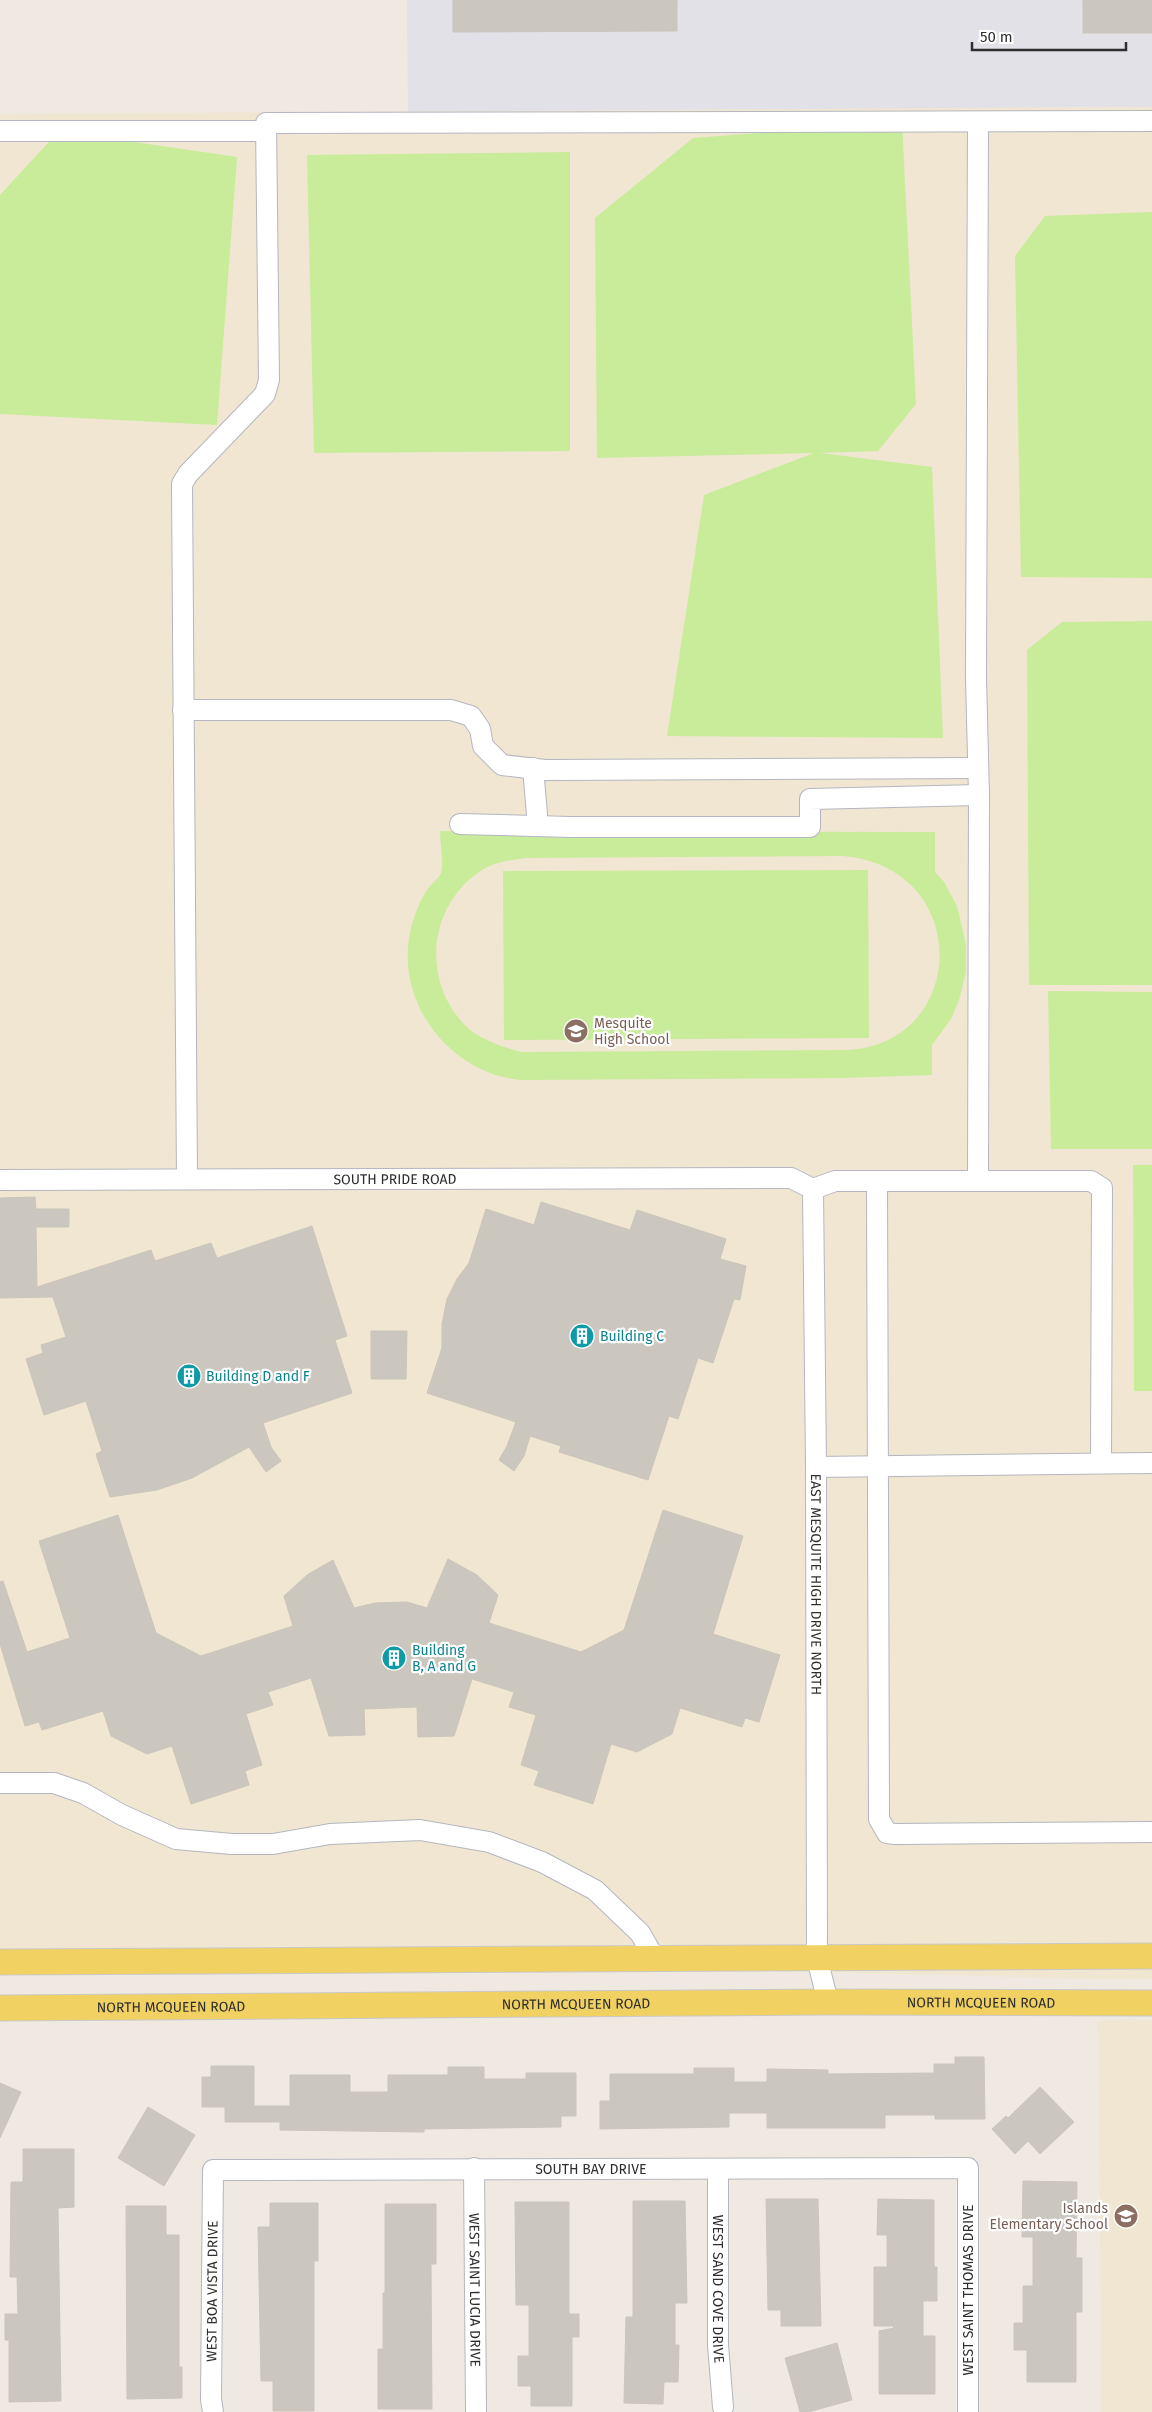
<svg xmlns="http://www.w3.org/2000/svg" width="1152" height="2412" font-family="'Fira Sans',sans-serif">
<rect width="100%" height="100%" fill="#efe9e1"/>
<!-- industrial -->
<polygon fill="#e3e1e8" points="407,0 1152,0 1152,107 408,113"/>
<!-- education -->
<g fill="#f0e6d1">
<polygon points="1152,107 1152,1979 1088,1979 0,1948 0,114"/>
<polygon points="1152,2020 1152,2412 1102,2412 1098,2021"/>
</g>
<!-- pitch -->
<g fill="#c9ec9a" fill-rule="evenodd">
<polygon points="902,122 916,404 878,451 820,453 932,467 943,738 667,736 704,495 814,453 597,458 595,218 693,138"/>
<polygon points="59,131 237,157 217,425 0,414 0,195"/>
<polygon points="570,152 570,451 314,453 307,155"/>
<polygon points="1152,212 1152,578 1021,577 1015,256 1045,216"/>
<polygon points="1152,621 1152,985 1029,985 1027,650 1062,622"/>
<path d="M440,831L935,832V872L944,882L957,906L966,945V972L959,1000L951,1019L932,1045V1075L843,1078L519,1080C510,1078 499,1077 490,1073C434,1051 398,992 410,933C413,918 419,902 427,890C430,885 439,878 441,873C444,864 440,841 440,831ZM843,856C974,867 969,1046 845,1050L521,1052C503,1047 484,1041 469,1029C421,985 426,906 482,870C495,862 511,860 526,858Z"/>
<polygon points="868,870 869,1038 504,1040 503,871"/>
<polygon points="1048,991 1152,992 1152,1149 1051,1149"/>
<polygon points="1133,1165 1152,1165 1152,1391 1134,1391"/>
</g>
<!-- building -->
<g fill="#cbc7bf" stroke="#cbc5ba">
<polygon points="453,0 677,0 677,31 453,32"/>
<rect x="1083" y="0" width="69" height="33"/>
<polygon points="35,1197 36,1209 69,1209 69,1227 36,1227 37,1287 151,1250 155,1261 211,1243 217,1258 312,1226 347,1336 335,1340 352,1393 263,1423 271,1447 281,1461 266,1472 249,1447 192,1478 157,1490 110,1497 96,1454 102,1451 86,1401 44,1415 26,1359 43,1353 41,1345 66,1337 53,1297 0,1298 0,1198"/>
<polygon points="541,1202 630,1230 637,1210 726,1239 720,1259 746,1266 740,1300 734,1299 713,1363 698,1358 678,1419 669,1416 648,1480 559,1452 561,1446 530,1436 524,1456 514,1471 499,1460 507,1446 516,1422 427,1393 442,1348 442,1324 447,1299 457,1279 469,1263 486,1209 534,1225"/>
<polygon points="371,1331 407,1331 406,1379 371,1379"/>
<polygon points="663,1510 743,1536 713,1634 780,1655 759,1722 745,1718 742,1727 680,1708 672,1734 637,1752 611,1744 593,1804 534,1785 539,1771 521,1765 536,1715 509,1707 514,1692 472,1679 454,1736 418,1737 417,1707 364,1709 365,1735 329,1736 311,1678 268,1692 273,1705 246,1714 262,1765 245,1771 249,1785 191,1804 172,1746 147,1754 111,1736 103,1711 42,1730 39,1722 25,1726 0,1644 0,1582 3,1581 27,1652 70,1638 39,1541 118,1515 156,1633 201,1656 293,1626 284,1596 307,1575 333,1560 354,1608 375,1603 407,1602 427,1608 448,1559 477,1575 498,1595 489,1623 581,1652 624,1630"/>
<polygon points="955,2057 984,2057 985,2119 935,2119 935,2115 885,2115 885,2128 767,2128 767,2113 729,2113 729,2127 600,2129 600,2101 610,2101 610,2074 694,2074 694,2068 734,2068 734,2082 767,2082 767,2069 828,2070 828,2074 934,2073 934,2064 955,2064"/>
<polygon points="211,2066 254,2066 254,2106 290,2106 290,2075 350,2075 350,2092 388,2092 388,2075 448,2075 448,2067 484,2067 484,2079 526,2079 526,2073 576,2073 576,2116 561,2116 561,2127 424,2129 424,2132 280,2130 280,2122 225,2122 225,2107 202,2107 202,2077 211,2077"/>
<polygon points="0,2083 21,2092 0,2138"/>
<polygon points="1040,2087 1074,2122 1040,2154 1028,2141 1015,2154 992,2129 1006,2116 1008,2118"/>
<polygon points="148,2107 195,2135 164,2186 118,2158"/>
<polygon points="23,2149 74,2149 74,2207 58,2208 61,2401 9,2402 9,2340 5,2340 5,2314 18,2314 17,2277 10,2277 11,2182 23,2182"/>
<polygon points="1023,2181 1077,2182 1076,2258 1082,2258 1082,2312 1076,2312 1076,2382 1027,2382 1027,2350 1014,2350 1014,2323 1023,2323 1023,2286 1033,2286 1033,2237 1022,2237"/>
<polygon points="766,2199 818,2199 821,2326 781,2326 781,2310 768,2310"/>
<polygon points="878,2199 934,2200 934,2267 937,2267 937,2301 923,2301 923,2336 935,2336 935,2394 879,2394 879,2331 894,2328 893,2326 874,2326 874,2267 887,2267 887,2235 877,2235"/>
<polygon points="633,2201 685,2201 687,2303 675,2303 675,2345 679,2345 678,2382 664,2382 663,2404 624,2403 626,2317 633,2317"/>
<polygon points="515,2202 569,2202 569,2314 579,2314 579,2337 572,2337 572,2406 531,2406 531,2386 518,2386 518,2356 529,2356 529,2305 516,2305"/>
<polygon points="270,2203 318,2203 318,2261 314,2261 314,2411 273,2411 273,2381 261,2381 258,2227 270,2227"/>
<polygon points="385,2204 436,2204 436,2264 431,2264 432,2409 378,2409 378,2349 383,2349 383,2293 385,2293"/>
<polygon points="126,2206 166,2206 166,2235 179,2235 179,2367 182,2367 182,2398 127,2399"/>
<polygon points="837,2343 852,2400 808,2412 800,2412 785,2358"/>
</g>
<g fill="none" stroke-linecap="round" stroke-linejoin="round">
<defs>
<g id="minor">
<polyline points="978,122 976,678 979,795 978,1181"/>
<polyline points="0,131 266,131"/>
<polyline points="183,710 451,710 471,716 480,729 483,746 502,765 545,770 978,768"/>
<polyline points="533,768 538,826"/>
<polyline points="460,824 570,827 810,827 810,799 979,795"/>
<polyline points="187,1179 182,484 188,474 265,394 269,380 266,123 1152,121"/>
<path id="s1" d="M0,1180L791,1178L813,1189L816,1467L817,1958L828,2002"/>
<polyline points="877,1181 879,1819 887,1833 895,1834 1152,1832"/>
<polyline points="813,1189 835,1181 1091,1181 1102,1188 1101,1463"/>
<polyline points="816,1467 1152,1463"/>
<polyline points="0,1783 54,1783 83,1793 122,1815 176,1839 232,1844 273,1844 330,1834 420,1830 489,1842 542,1862 595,1890 640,1933 655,1959"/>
<path id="s2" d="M474,2168L476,2412"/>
<path id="s3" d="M718,2170V2345L723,2407"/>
<path id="s4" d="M213,2412L211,2399L213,2170C465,2168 716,2170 968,2168V2412"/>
</g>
<g id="major">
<polyline points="0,1962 1152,1956"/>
<path id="s5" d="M0,2008L828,2002L1152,2003"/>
</g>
</defs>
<!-- minor casing -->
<use href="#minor" stroke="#b4b7c1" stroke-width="22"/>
<!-- major casing -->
<use href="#major" stroke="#c9c9c9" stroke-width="27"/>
<!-- minor -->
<use href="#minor" stroke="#fff" stroke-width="20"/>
<!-- major -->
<use href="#major" stroke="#f2d163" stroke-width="25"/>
</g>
<!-- icons -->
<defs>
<symbol id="school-disc" viewBox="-11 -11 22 22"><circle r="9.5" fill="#8d6e63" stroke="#fff"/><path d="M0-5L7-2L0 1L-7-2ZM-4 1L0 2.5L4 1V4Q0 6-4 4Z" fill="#fff"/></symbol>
<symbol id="building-disc" viewBox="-11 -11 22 22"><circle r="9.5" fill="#0f9aa8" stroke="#fff"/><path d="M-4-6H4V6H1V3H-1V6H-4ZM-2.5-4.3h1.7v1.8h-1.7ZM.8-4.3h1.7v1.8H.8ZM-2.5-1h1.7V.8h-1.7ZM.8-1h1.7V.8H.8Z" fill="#fff"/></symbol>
</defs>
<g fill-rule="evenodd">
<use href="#school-disc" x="562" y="1017" width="28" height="28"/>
<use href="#building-disc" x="568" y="1322" width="28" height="28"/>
<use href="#building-disc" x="175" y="1362" width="28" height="28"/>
<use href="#building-disc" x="380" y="1644" width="28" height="28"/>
<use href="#school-disc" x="1112" y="2202" width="28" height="28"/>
</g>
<g text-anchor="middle" stroke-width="4.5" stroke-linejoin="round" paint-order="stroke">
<!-- education labels -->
<g font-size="14" fill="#785e54" stroke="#fff" text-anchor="start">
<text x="594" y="1028">Mesquite<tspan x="594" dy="16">High School</tspan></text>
<text x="1108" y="2213" text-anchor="end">Islands<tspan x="1108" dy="16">Elementary School</tspan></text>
</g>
<!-- street labels -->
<g font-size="14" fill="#2e2e2e" stroke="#fff">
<text dy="5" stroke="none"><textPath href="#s1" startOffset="395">SOUTH PRIDE ROAD</textPath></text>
<text dy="5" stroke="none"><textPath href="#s1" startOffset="1211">EAST MESQUITE HIGH DRIVE NORTH</textPath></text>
<text dy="5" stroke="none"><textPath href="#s5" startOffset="981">NORTH MCQUEEN ROAD</textPath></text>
<text dy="5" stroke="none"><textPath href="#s5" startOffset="576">NORTH MCQUEEN ROAD</textPath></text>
<text dy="5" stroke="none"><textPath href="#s5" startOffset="171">NORTH MCQUEEN ROAD</textPath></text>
<text dy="5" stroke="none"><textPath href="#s4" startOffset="620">SOUTH BAY DRIVE</textPath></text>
<text dy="5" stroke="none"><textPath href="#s3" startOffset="119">WEST SAND COVE DRIVE</textPath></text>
<text dy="5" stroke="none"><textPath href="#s2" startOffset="122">WEST SAINT LUCIA DRIVE</textPath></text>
<text transform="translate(968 2290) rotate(-90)" y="5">WEST SAINT THOMAS DRIVE</text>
<text dy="5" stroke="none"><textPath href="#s4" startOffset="121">WEST BOA VISTA DRIVE</textPath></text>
</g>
<!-- culture labels -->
<g font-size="14" fill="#0d838f" stroke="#fff" text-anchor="start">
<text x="600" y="1341">Building C</text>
<text x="206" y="1381">Building D and F</text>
<text x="412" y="1655">Building<tspan x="412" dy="16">B, A and G</tspan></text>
</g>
</g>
<!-- scale -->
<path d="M972 42v8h154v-8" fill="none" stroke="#2e2e2e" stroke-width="2.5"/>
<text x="980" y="42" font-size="15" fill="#2e2e2e" stroke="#ffffff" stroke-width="4" paint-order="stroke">50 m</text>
</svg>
